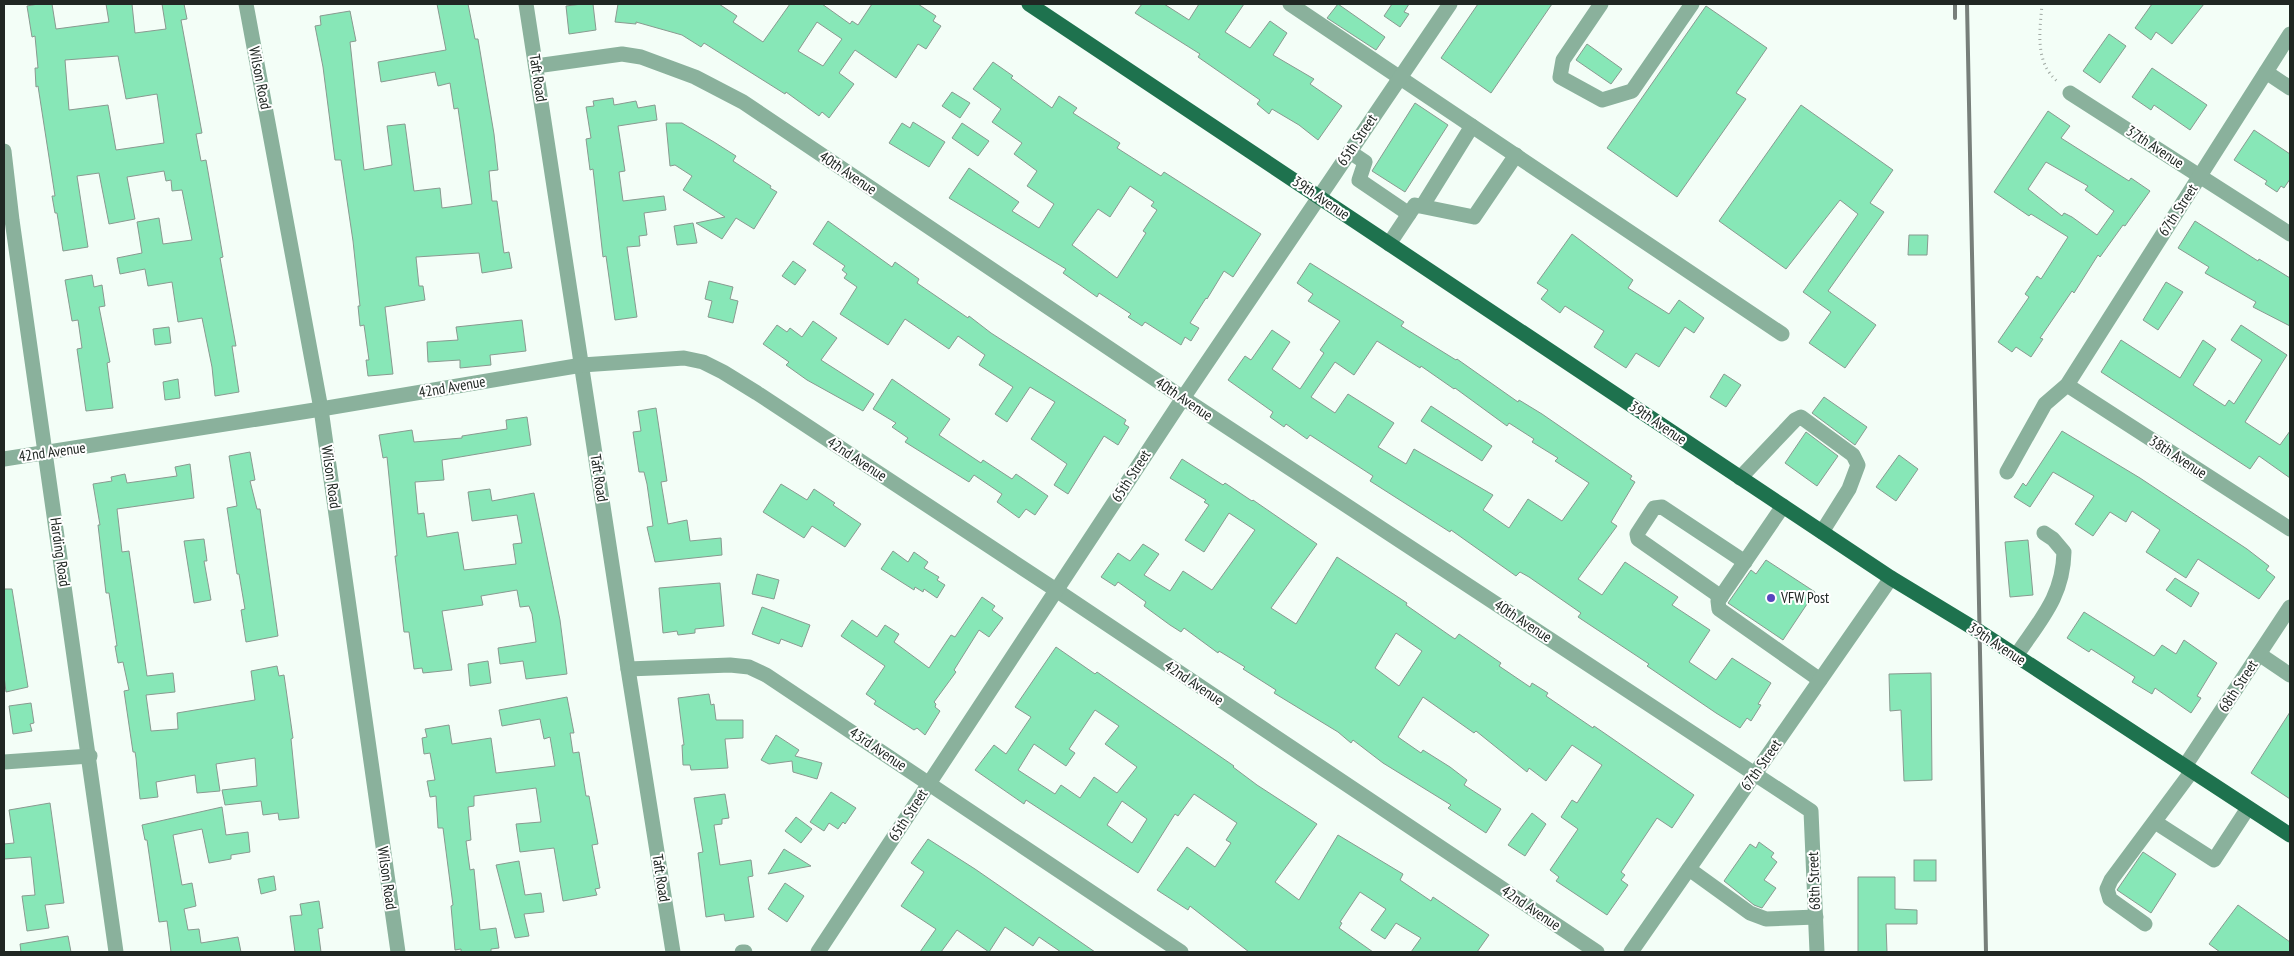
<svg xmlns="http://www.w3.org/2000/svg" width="2294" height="956" font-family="'PT Sans Narrow',sans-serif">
<rect width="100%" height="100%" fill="#f3fef7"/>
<!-- building -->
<g fill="#87e7b7" stroke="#899a90" fill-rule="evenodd">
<path d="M38,4H52L56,29L109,22L106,4H132L135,33L166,29L162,4H184L187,19L181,20L202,133L196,134L201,161L206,160L223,257L220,258L236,346H232L239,392L215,396L212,367L202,318L178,322L172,282L148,286L145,269L120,274L117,258L142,253L137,222L159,218L163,244L192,240L182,190L172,191L171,180L166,181L164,171L127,177L135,219L109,224L99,173L77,176L88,247L63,251L57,213H55L52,196H55L38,86L36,87L35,68H38L35,36L32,37L27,6ZM118,56L126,99L157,94L164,143L116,150L108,105L69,110L65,60Z"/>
<polygon points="437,4 468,4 475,39 478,39 494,134 498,170 489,171 492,201 497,201 504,253 509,252 512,268 482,273 479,253 416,257 419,286 423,286 425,300 385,307 393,374 368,376 366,360 369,360 364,325 360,326 358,306 360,306 353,241 341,160 335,160 323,67 315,26 321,25 320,16 350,11 356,41 350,42 364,170 392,165 387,126 405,124 414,191 440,188 442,208 472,204 458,108 454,109 450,83 438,86 435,72 381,82 378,62 446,50"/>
<polygon points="582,4 593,4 596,30 569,34 566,6"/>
<path d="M618,4H719L737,16L733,22L763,42L790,4H822L850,24L852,21L858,25L872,4H918L936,16L933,21L941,26L926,49L918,44L896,78L855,50L839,73L854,84L829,118L822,112L819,116L786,92L785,94L704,43L701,47L682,35L636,22V24L615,22ZM817,22L842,39L823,66L798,51Z"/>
<polygon points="1142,4 1164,4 1189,20 1199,4 1244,4 1225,32 1250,48 1270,21 1287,33 1273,55 1314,79 1310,84 1342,106 1318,140 1299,125 1272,109 1269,114 1257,104 1260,100 1198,57 1200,54 1135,13"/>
<polygon points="1338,4 1385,37 1376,50 1327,18"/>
<polygon points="1392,4 1409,4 1404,12 1409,14 1400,27 1384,16"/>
<polygon points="1478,4 1552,4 1491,93 1441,58"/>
<polygon points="2152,4 2204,4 2172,44 2156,32 2151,40 2135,28"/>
<polygon points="1706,6 1767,48 1736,93 1746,99 1677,197 1607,148"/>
<polygon points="2109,34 2126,46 2100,83 2083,71"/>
<polygon points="1587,44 1622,69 1611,84 1576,60"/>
<path d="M993,62L1013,76L1011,78L1052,108L1059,96L1077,108L1073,113L1120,143L1117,148L1161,176L1164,172L1261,234L1233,277L1224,271L1207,299L1206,298L1190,323L1199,328L1191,341L1185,337L1181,345L1145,322L1142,326L1128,317L1131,314L1099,293L1097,297L1063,273L1066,269L949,198L969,168L1019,202L1012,211L1039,228L1054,204L1027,186L1037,171L1014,154L1022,143L992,122L1001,109L973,89ZM1130,186L1154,202L1151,206L1157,210L1143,231L1146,233L1117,278L1072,245L1098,209L1110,217Z"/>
<polygon points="2152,68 2207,105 2190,130 2154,105 2151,110 2132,97"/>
<polygon points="952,92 970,103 960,118 942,106"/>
<polygon points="613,98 614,105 636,101 638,108 655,105 657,120 618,126 625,171 619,172 623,201 664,196 666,210 644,213 647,235 639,236 640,246 627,247 637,317 615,320 606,256 603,257 593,169 590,170 586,139 591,138 586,107 594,106 593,101"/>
<polygon points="1415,103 1448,125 1405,192 1372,171"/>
<polygon points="1801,105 1893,170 1870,203 1884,212 1828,291 1876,325 1845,368 1809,343 1831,312 1803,292 1858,214 1840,200 1786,269 1719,221"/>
<path d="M2048,111L2070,126L2061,138L2129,181L2131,178L2150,191L2125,226L2123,225L2100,257L2098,255L2074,293L2072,291L2040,338L2043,339L2031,357L2016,347L2012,352L1998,342L2029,297L2025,294L2037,276L2041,279L2068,237L2031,214L2029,216L1994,192ZM2046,162L2088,186L2085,190L2114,211L2097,235L2072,217L2064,213L2062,216L2028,189Z"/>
<polygon points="913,122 945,142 929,167 889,143 902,123 910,128"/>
<polygon points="666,123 682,123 714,142 736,156 733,161 771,186 770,188 777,192 754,229 736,218 722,239 696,223 725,217 683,190 692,176 675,165 670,166"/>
<polygon points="962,123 989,141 978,156 952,138"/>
<polygon points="2254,130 2290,154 2290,179 2284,188 2281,186 2277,192 2265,184 2267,181 2234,160"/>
<polygon points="828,221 892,267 895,262 919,279 917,283 968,318 969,316 991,333 1126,420 1124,424 1129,427 1118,445 1104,436 1068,494 1054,485 1067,464 1031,439 1055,402 1030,387 1007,422 995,414 1013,387 979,365 985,355 958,336 949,349 905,319 888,345 840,314 857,287 844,278 847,274 842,270 845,266 813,244"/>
<polygon points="2195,221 2258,261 2259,259 2290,278 2290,326 2253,307 2256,302 2205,273 2209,267 2178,248"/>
<polygon points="693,223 697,243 677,245 674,226"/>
<polygon points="1572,234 1633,280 1628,288 1669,314 1679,300 1704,318 1694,333 1685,327 1659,367 1636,353 1626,368 1594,347 1604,331 1565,306 1560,313 1541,299 1548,290 1537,283"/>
<polygon points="1909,235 1928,235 1927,255 1908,255"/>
<polygon points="793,261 806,270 795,285 782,276"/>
<path d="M1310,263L1404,322L1401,326L1456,360L1457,359L1518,402L1519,400L1542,414L1632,476L1630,479L1635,482L1611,522L1617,526L1578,579L1602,595L1625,562L1678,597L1672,605L1710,630L1689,662L1716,680L1732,658L1771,683L1758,704L1761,705L1751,721L1747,718L1740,728L1716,713L1647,666L1649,664L1578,617L1581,613L1529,577L1520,572L1516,576L1451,530L1450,532L1370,481L1373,476L1310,435L1307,439L1286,424L1284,427L1270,417L1273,412L1228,380L1245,356L1251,360L1272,330L1290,342L1272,369L1300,389L1324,353L1320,350L1340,321L1308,301L1313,294L1297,283ZM1377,341L1420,368L1421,366L1454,389L1455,388L1507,426L1509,423L1534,439L1532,442L1558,458L1555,461L1589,483L1562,521L1528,499L1509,528L1483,510L1493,495L1414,449L1406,464L1378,447L1394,423L1348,394L1335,413L1311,397L1335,362L1354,375Z"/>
<polygon points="92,275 94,287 102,285 105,306 99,307 110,362 107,363 113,408 86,411 77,349 82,348 78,320 72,321 65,280"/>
<polygon points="709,281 733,287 730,299 738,301 733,323 708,317 712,301 705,299"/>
<polygon points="2166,282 2183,292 2158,330 2143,320"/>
<polygon points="522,320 526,351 490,355 491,365 460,368 460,360 428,362 427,342 458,340 456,327"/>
<polygon points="813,321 837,338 821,360 874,394 863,411 807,380 786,365 789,362 763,344 777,325 787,332 790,328 802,337"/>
<polygon points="2241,325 2287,355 2245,422 2280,445 2290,431 2290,478 2259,456 2250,469 2101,372 2121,340 2180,378 2203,340 2216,349 2193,385 2225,406 2229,400 2234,404 2262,360 2231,340"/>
<polygon points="169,327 171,343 155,345 153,329"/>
<polygon points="1724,374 1741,385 1726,407 1710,397"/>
<polygon points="178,379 180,398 165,400 163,382"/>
<polygon points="892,379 950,419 939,435 981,463 983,460 1012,479 1016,474 1048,496 1035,515 1026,509 1019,518 997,502 1002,494 974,475 969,482 905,442 908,438 892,427 896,423 873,409"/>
<polygon points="1824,397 1867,427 1855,445 1812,413"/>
<polygon points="1431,406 1492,446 1482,461 1421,421"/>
<polygon points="656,408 667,481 661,482 668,524 687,520 690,541 721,538 722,555 655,562 647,527 653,526 647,484 644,472 639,472 633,432 641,431 638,411"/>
<polygon points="527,417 531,445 442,460 444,480 415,482 418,514 424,513 427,537 458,532 464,570 516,564 513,544 522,543 517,515 472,521 468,492 490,489 492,501 534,493 560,620 567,674 526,679 523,661 500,664 498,648 536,642 532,614 529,606 520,607 517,590 481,596 483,605 442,611 452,670 423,673 422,668 414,669 409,632 404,632 395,556 397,556 387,457 383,458 379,435 412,430 414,442 462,438 462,436 507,429 506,420"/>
<polygon points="2062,431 2140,478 2247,549 2269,566 2266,570 2275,577 2259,599 2198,559 2186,578 2146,552 2160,530 2132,511 2126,522 2110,512 2093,536 2075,524 2094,496 2053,472 2030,507 2014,497 2023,483 2026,486"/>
<polygon points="1806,432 1838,456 1817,486 1785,463"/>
<polygon points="250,452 255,480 250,481 257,509 260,509 278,636 246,642 241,610 245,609 239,574 237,574 227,508 237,506 229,456"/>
<polygon points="1899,455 1918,469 1896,501 1876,487"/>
<path d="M1182,459L1223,485L1225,483L1252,501L1253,500L1317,544L1271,608L1296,624L1337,557L1407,603L1406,605L1449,635L1455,639L1459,634L1501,663L1499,666L1530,687L1532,683L1548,693L1546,696L1593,728L1594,726L1610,737L1694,795L1672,828L1657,818L1621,872L1625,875L1621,880L1628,885L1607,915L1556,881L1559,877L1550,870L1578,829L1561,817L1572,800L1577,803L1602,765L1572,745L1546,781L1529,768L1527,772L1476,731L1474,733L1423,697L1398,737L1421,753L1423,750L1450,767L1467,780L1464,785L1501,809L1486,833L1448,808L1451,805L1383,763L1353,740L1351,743L1338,732L1274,693L1276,690L1243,669L1245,667L1219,651L1218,653L1184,628L1181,632L1170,625L1144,606L1146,602L1118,582L1115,586L1101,577L1118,553L1130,561L1143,544L1159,554L1144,575L1170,591L1183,571L1212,590L1255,530L1229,513L1204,552L1185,540L1209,505L1204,502L1206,500L1170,478ZM1396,633L1422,651L1399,686L1375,668Z"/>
<polygon points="190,464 194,498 117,509 122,552 129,551 147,676 173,673 175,692 146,695 151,731 178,729 177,713 255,700 251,671 277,666 279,676 284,675 293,738 291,739 299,818 279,820 278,813 263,815 261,801 225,805 222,790 257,786 255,758 216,764 220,791 197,793 195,775 156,782 158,797 140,799 136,758 135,752 133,752 124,691 129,690 123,662 118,663 115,646 117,646 109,593 106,593 98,525 100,525 93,484 112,481 111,477 125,474 127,483 177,476 175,467"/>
<polygon points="781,484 807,500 814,489 835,503 833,505 861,524 845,547 812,526 804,538 763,512"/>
<polygon points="204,539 207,561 204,561 211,600 194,603 184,541"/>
<polygon points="2028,540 2033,595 2010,597 2005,542"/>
<polygon points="893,551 908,562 914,552 928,562 924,568 939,577 937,580 945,585 937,598 924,589 923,592 915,587 914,590 881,569"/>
<polygon points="1766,560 1815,592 1783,640 1728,603 1751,570 1756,574"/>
<polygon points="757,574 779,580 774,599 752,594"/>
<polygon points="2175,578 2199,593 2191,607 2166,590"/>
<polygon points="720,583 724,626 695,629 695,633 678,635 677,631 663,633 659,588"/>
<polygon points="4,589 12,589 28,687 6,692 4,676"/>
<polygon points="982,597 995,606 992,610 1003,618 989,637 979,630 954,670 956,672 934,702 936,704 935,707 940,711 925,735 917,728 914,730 874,704 876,701 866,694 885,666 841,636 852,620 877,637 885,625 899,634 894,642 929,668 951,635 955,637"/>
<polygon points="762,607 810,625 802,647 781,639 779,644 752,634"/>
<polygon points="2084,612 2154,656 2162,645 2176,654 2184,640 2217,663 2197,696 2201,698 2191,713 2155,688 2152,694 2132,682 2135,677 2091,649 2089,652 2067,638"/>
<path d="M1056,647L1095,674L1097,672L1234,766L1233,767L1257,785L1317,824L1275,882L1299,900L1338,835L1403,874L1400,880L1431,901L1433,897L1489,935L1477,952H1411L1421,938L1396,923L1385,939L1371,930L1386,909L1360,892L1340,922L1342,923L1339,928L1373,952H1249L1190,906L1188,910L1157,890L1187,847L1215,867L1231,843L1226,840L1237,823L1194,794L1178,816L1175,814L1138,873L1026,800L1024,804L975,770L994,745L1006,754L1031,717L1015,707ZM1095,710L1119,726L1105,744L1137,767L1117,793L1094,777L1080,798L1061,785L1055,794L1018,770L1034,744L1066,766L1075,753L1069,749ZM1122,801L1147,819L1132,843L1107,825Z"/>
<polygon points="488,661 491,683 470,686 468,664"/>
<polygon points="1931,673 1932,780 1904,781 1901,710 1890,711 1889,674"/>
<polygon points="709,694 711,705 714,704 716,720 743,720 743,738 725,739 728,768 691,770 690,765 683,765 682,745 684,745 678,698"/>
<polygon points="567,697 574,733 570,733 573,753 579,752 586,796 589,796 598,844 592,845 600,888 595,889 597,895 563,901 554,848 520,852 516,824 541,822 536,788 474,796 474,806 468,807 471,840 466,841 470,870 474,869 480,930 496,928 499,948 491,949 491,952 461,952 461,949 455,950 451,906 453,905 443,828 438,828 436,796 430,797 427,781 435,780 430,753 424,754 422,738 427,737 425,729 449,725 452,744 491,738 496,773 555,766 550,737 544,739 540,719 502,726 499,710"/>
<polygon points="31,703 34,723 30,724 32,731 13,734 9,706"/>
<polygon points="2290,712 2290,799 2251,773"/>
<polygon points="776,735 799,750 795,756 822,763 817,779 793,772 792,761 769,764 761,760"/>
<polygon points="831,792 856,808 845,824 843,822 838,829 829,823 824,831 810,822"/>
<polygon points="725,794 729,818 722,819 722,824 714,825 720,865 751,860 753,876 748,877 754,917 725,921 724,914 706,917 698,853 703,852 694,798"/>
<polygon points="50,803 64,903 45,905 49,928 27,931 22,896 35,895 31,857 4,859 4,844 14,843 9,810"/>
<polygon points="222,807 226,835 248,832 250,852 231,855 231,859 209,863 202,829 173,835 182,885 192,883 196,906 184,909 188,930 199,929 201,943 238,937 241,952 171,952 167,921 159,922 147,840 145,840 142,825"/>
<polygon points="1532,813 1546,824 1525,856 1508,845"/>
<polygon points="796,817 812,829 801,843 785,831"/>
<polygon points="928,839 975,869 1095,952 1061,952 1039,937 1033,946 1005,927 989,952 957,930 941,952 920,952 936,929 901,906 924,872 911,863"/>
<polygon points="1759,842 1774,853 1771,857 1777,862 1764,880 1776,888 1762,908 1754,905 1724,881 1750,844 1756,848"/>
<polygon points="784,849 811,866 768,874"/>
<polygon points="2143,852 2176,874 2151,913 2117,890"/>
<rect x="1914" y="860" width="22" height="21"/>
<polygon points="519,861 525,895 541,893 544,912 524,914 529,936 515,938 496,865"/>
<polygon points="274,876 276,890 261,894 258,879"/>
<polygon points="1858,877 1895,877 1895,909 1917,910 1917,924 1886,924 1887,952 1858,952"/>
<polygon points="785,883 804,896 787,922 768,909"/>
<polygon points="319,901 323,928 318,929 321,952 295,952 290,916 302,915 300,904"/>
<polygon points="2238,905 2290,942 2290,952 2220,952 2209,944"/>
<polygon points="68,936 71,952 21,952 20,944"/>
</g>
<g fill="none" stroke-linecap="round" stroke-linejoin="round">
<!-- path -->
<path stroke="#a0a9a3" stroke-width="3" stroke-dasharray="1 4" stroke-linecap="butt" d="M2042,4C2040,31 2034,62 2058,82"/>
<!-- minor -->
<g stroke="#8ab19c" stroke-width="15">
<polyline points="246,4 321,409 398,952"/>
<polyline points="526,4 628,669 673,952"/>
<polyline points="1290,4 1782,334"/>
<polyline points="1601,4 1563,60 1560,77 1602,100 1632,91 1692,4"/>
<polyline points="536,66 622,54 641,57 695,77 743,102 1183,398 1811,811 1817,952"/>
<polyline points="2266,72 2290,88"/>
<polyline points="2070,93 2290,234"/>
<polyline points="4,151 12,220 116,952"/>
<polyline points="1350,152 1365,162 1359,180 1409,214"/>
<polyline points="1423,205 1472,126"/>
<polyline points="1389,244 1415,205 1474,217 1516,155"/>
<polyline points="2067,385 2290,529"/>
<polyline points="4,459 321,409 582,365 684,358 703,362 723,372 757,393 1056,590 1597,952"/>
<polyline points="2007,472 2045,404 2067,385 2290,34"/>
<polyline points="1740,478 1795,420 1801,417 1853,455 1858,465 1849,489 1822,532"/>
<polyline points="1783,506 1718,601 1719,609 1820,680"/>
<polyline points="1721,597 1638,539 1637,534 1654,508 1662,507 1745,562"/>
<polyline points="2259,654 2290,675"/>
<path d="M2016,656C2040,620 2063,597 2064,552L2053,539L2044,533"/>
<polyline points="628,669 730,665 749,667 766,675 1181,952"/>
<polyline points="4,762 90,756"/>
<polyline points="2185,766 2290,607"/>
<polyline points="2155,822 2214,860 2248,808"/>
<polyline points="1689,869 1750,913 1766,919 1816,917"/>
<polyline points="2145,924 2110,899 2107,889 2111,880 2192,771"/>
<polyline points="742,952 745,952"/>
<polyline points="818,952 1183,398 1450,4"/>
<polyline points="1631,952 1891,578"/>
</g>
<!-- major -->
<polyline stroke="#1e724e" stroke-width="15" points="1029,4 1891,578 1980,632 2290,835"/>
<!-- rail -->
<g stroke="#777f7a" stroke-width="4">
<polyline points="1955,4 1955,18"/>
<polyline points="1967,4 1986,952"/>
</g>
</g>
<!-- markers -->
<circle fill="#5746be" stroke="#fff" stroke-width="2" cx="1771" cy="598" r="5"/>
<g text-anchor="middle" stroke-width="4" stroke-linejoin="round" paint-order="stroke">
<!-- street labels -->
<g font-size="15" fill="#202723" stroke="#fff">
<text transform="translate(260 78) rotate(79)" y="5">Wilson Road</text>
<text transform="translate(538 78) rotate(81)" y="5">Taft Road</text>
<text transform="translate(1357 140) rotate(-56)" y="5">65th Street</text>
<text transform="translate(2155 147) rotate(33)" y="5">37th Avenue</text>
<text transform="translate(848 173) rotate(34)" y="5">40th Avenue</text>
<text transform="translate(1321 198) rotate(34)" y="5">39th Avenue</text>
<text transform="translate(2178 210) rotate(-57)" y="5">67th Street</text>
<text transform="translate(452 387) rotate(-10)" y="5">42nd Avenue</text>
<text transform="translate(1184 399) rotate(34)" y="5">40th Avenue</text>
<text transform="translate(1658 423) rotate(34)" y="5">39th Avenue</text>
<text transform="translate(52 452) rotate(-8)" y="5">42nd Avenue</text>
<text transform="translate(2178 457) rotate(33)" y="5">38th Avenue</text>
<text transform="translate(857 459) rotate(33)" y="5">42nd Avenue</text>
<text transform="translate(1131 476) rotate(-57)" y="5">65th Street</text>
<text transform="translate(331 477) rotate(82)" y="5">Wilson Road</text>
<text transform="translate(599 478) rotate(81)" y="5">Taft Road</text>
<text transform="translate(60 552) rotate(82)" y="5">Harding Road</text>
<text transform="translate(1523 621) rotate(33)" y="5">40th Avenue</text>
<text transform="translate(1997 644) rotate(33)" y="5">39th Avenue</text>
<text transform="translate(1194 683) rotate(34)" y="5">42nd Avenue</text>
<text transform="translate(2238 686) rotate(-57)" y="5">68th Street</text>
<text transform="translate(878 749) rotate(34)" y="5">43rd Avenue</text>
<text transform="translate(1761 765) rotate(-55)" y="5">67th Street</text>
<text transform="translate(908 815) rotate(-57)" y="5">65th Street</text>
<text transform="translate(387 878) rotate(82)" y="5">Wilson Road</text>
<text transform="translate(661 878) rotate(81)" y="5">Taft Road</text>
<text transform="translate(1814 881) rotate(-92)" y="5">68th Street</text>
<text transform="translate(1531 908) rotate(34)" y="5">42nd Avenue</text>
</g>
<!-- poi labels -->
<g font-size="15" fill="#202723" stroke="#fff" text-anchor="start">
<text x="1781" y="603">VFW Post</text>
</g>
</g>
<!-- border -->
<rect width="2294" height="956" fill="none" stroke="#202723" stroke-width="10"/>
</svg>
